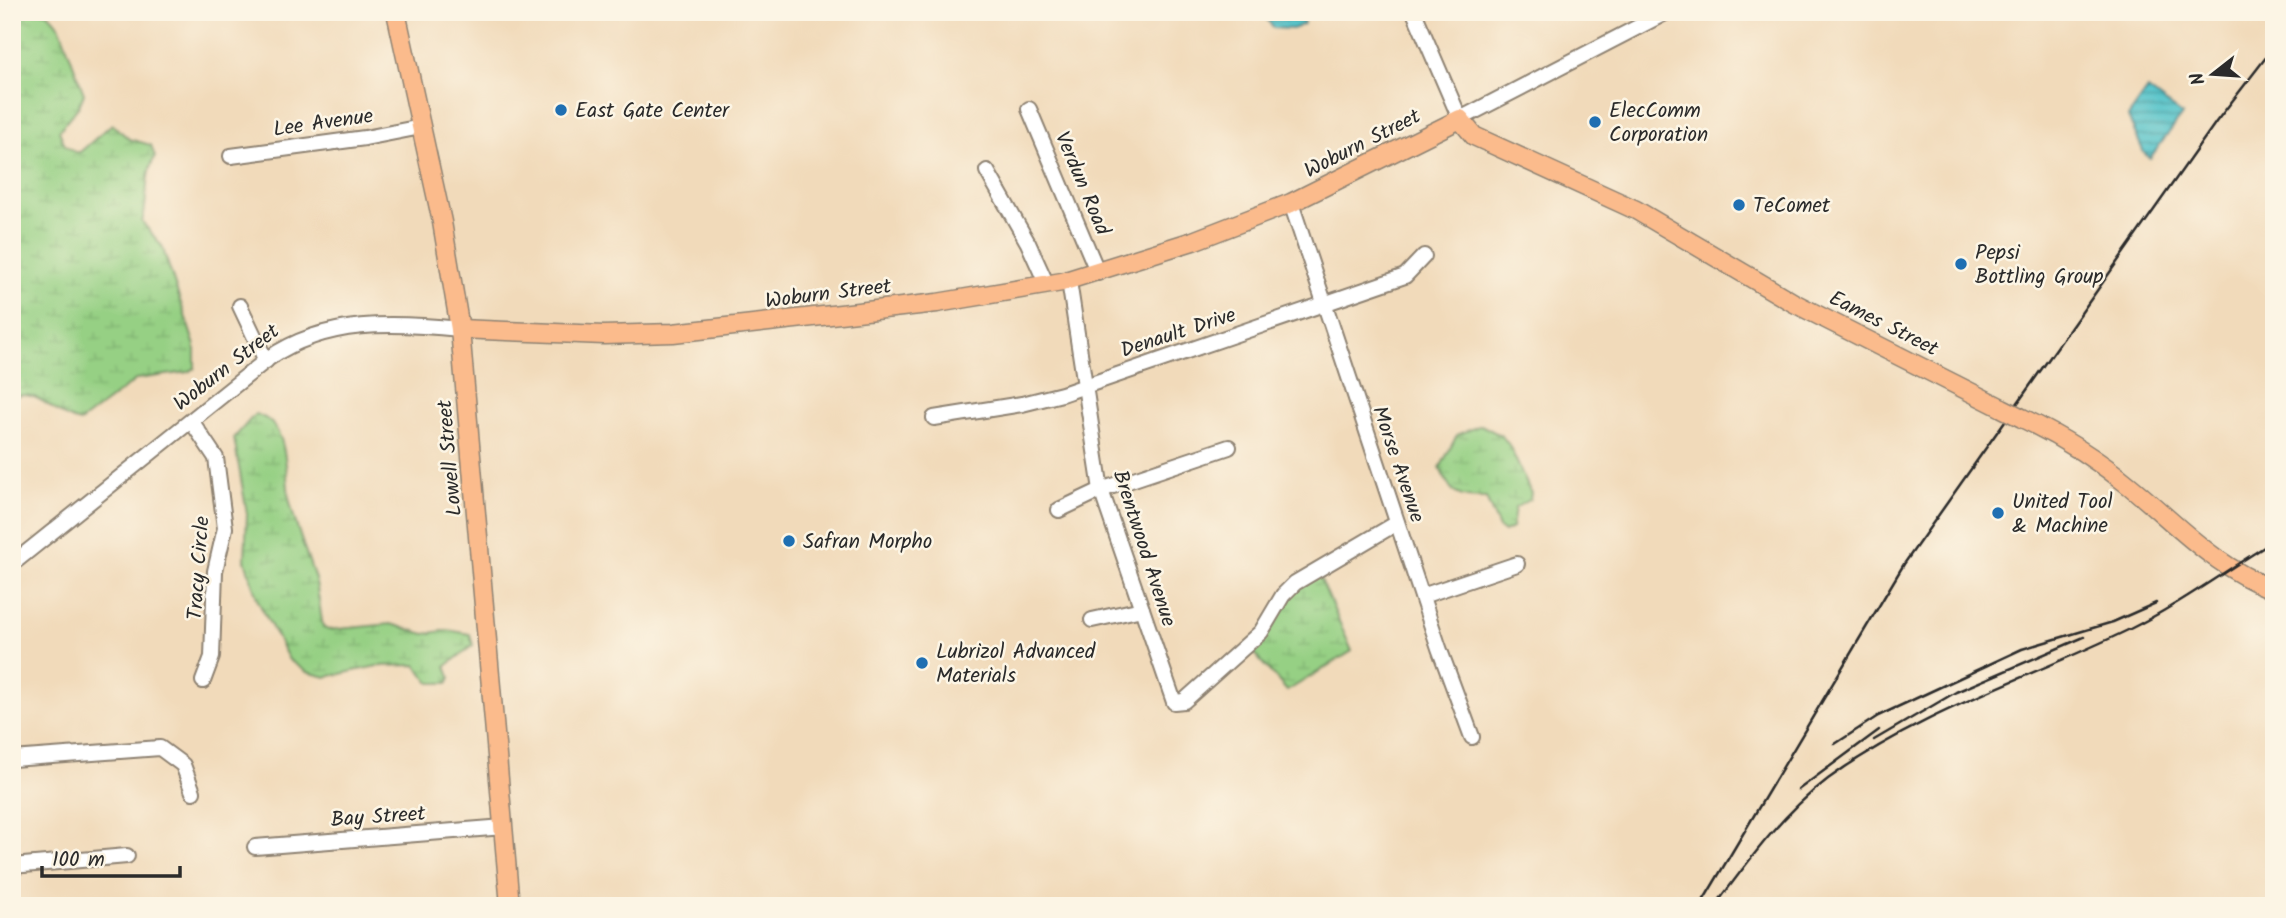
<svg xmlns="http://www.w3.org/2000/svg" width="2286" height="918" font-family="Kalam,sans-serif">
<defs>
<pattern id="wetland-marsh" width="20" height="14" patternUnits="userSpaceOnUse" patternTransform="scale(1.75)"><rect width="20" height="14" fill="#96d084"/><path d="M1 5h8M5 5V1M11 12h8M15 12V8" fill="none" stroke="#81b372"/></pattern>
<pattern id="water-rules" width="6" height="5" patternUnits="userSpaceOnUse" patternTransform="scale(1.75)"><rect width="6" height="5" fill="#56c4ca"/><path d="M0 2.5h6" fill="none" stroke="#479fa4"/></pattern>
</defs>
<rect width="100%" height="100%" fill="#fcf5e5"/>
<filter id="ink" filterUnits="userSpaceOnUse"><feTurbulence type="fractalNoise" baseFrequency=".0143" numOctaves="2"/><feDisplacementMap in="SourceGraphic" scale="14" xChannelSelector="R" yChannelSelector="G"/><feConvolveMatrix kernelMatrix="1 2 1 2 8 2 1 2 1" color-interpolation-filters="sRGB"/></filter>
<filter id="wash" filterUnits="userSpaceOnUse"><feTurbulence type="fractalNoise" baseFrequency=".00686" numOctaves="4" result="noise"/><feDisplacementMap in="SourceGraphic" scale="28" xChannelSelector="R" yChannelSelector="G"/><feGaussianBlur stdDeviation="1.57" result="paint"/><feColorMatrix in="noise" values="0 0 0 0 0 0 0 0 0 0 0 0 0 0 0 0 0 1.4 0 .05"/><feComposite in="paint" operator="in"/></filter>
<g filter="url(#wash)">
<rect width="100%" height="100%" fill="#f1daba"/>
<!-- wetland -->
<g fill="url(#wetland-marsh)" stroke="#607e58" stroke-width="2">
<path d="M12,12H47L59,25L84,94L79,106L59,131L65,145L75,152H80L112,124L129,139L151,145L155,157C143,177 149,200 142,222L162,246L195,346V368L188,372L137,379L80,422C56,418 40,387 12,397Z"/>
<path d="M255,414C292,423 284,475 290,502C296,528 307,554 315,579C319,595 320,611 323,627L328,630L391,624L425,634L448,630L470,634L473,645L446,666L450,677L448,683H430L416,665L377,666L326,677L307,672L289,660L258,601L245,560L247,514L234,438Z"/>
<path d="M1481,425L1502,436L1509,445L1531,493L1530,499L1515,508L1512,528L1504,532L1499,528L1486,498C1457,497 1453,498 1440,468L1457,435Z"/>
<polygon points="1318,573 1352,651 1287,691 1249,648 1286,597"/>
</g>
<!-- water -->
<g fill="url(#water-rules)" stroke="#40787a" stroke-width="2">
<polygon points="1262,12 1302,12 1304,24 1293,29 1273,28"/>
<polygon points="2148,89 2182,115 2150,158 2144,153 2128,117"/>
</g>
</g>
<g filter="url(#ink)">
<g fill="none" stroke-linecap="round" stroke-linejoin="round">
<defs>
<g id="minor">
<polyline points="1414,12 1460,119 1667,12"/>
<polyline points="1029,109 1098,273"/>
<polyline points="231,156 365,138 421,127"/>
<polyline points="987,171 1028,243 1047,285"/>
<polyline points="1291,203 1439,648 1472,737"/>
<polyline points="1069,281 1101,490 1174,702 1184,701 1261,632 1283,595 1295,583 1397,523"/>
<polyline points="240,306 266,361"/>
<polyline points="934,418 1022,404 1062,394 1405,276 1424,256"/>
<polyline points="192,422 216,458 225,528 215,571 212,657 203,681"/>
<polyline points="1059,510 1101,490 1229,447"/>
<path d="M12,564L269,358C326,319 393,322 460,329"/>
<polyline points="1422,596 1517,564"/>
<polyline points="1092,620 1142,609"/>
<polyline points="12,759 160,748 183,765 193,792"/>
<polyline points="255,847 504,827"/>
<polyline points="12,866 127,856"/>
</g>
<g id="major">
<polyline points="396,12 442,222 460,329 510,906"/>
<polyline points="460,329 604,335 673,333 937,303 1062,282 1193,241 1291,203 1460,119 1474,136 1636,210 1794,303 2002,408"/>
<path d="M2022,418C2062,437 2097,459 2131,487C2181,528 2212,565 2274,590"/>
</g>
</defs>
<!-- minor casing -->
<use href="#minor" stroke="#8e8272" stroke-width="18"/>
<!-- major casing -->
<use href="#major" stroke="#8e8272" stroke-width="21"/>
<!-- minor -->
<use href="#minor" stroke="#fff" stroke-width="14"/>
<!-- major -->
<use href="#major" stroke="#fbbb8c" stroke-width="18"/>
<!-- rail -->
<g stroke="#2b2b2b" stroke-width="2.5">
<polyline points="1874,740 1956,692 2084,637"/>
<polyline points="1835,744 1878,716 2022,649 2113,622 2156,603"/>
<polyline points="1798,790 1879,730"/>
<polyline points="1700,906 1904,564 2216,122 2274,47"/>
<path d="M1715,906C1749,860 1782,814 1828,779C1918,713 2029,678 2128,630C2179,605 2226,570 2274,541"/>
</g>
<defs>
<polyline id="major-bridge" points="2002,408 2022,418"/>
</defs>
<!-- major-bridge casing -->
<use href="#major-bridge" stroke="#8e8272" stroke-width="21" stroke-linecap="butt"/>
<!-- major-bridge -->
<use href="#major-bridge" stroke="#fbbb8c" stroke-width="18"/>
</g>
</g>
<!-- markers -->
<g fill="#1f6fb2" stroke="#fcf5e5" stroke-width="2.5">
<circle cx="561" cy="110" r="7"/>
<circle cx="1595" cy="122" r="7"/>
<circle cx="1739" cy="205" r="7"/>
<circle cx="1961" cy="264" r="7"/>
<circle cx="1998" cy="513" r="7"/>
<circle cx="789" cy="541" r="7"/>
<circle cx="922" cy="663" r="7"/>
</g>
<g text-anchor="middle" stroke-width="5" stroke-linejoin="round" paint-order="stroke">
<!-- poi labels -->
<g font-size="21" fill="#2b2b2b" stroke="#fcf5e5" text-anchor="start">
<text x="575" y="117">East Gate Center</text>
<text x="1609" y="117">ElecComm<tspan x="1609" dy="24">Corporation</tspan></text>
<text x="1753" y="212">TeComet</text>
<text x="1975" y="259">Pepsi<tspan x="1975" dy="24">Bottling Group</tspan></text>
<text x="2012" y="508">United Tool<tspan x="2012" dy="24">&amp; Machine</tspan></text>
<text x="803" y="548">Safran Morpho</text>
<text x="936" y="658">Lubrizol Advanced<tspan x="936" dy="24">Materials</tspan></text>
</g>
<!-- street labels -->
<g font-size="21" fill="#2b2b2b" stroke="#fcf5e5">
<text transform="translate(323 122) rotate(-8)" y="7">Lee Avenue</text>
<text transform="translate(1362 143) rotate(-27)" y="7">Woburn Street</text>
<text transform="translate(1083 183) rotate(67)" y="7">Verdun Road</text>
<text transform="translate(828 293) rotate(-7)" y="7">Woburn Street</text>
<text transform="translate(1884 323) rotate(27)" y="7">Eames Street</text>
<text transform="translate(1178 332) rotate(-18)" y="7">Denault Drive</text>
<text transform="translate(226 367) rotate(-38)" y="7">Woburn Street</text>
<text transform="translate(449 458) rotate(-95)" y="7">Lowell Street</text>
<text transform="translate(1399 464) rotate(71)" y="7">Morse Avenue</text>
<text transform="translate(1145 548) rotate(72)" y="7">Brentwood Avenue</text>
<text transform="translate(198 568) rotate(-86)" y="7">Tracy Circle</text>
<text transform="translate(378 816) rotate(-4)" y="7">Bay Street</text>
</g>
</g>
<!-- margin -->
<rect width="2286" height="918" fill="none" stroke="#fcf5e5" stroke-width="42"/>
<!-- north arrow -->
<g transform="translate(2213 74) rotate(253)" stroke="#fcf5e5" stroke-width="5" paint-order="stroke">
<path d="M0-5L12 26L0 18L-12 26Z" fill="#2b2b2b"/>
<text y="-10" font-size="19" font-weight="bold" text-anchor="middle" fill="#2b2b2b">N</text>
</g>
<!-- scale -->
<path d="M42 866v10h138v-10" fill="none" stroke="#2b2b2b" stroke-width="3.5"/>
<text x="52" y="866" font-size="21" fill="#2b2b2b" stroke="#fcf5e5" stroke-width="5" paint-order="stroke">100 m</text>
</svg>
